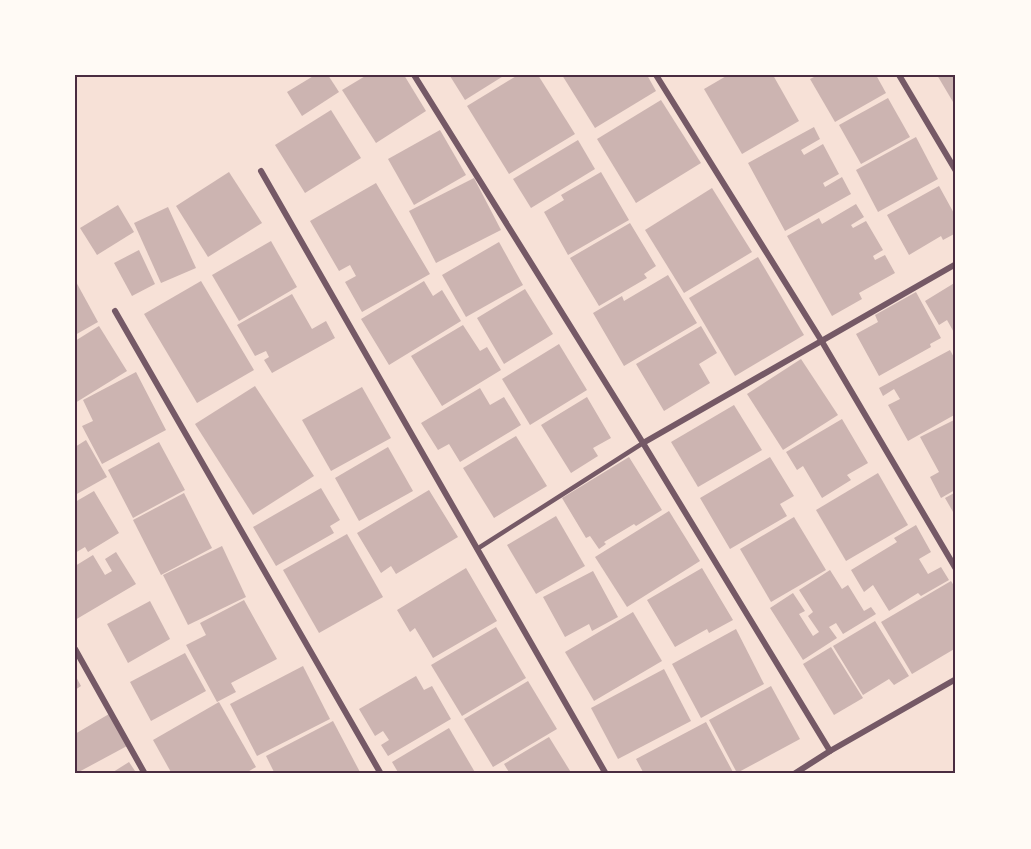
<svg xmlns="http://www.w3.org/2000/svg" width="1031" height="849" font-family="Poppins,sans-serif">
<rect width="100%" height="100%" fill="#f7e1d7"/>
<!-- building -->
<g fill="#ccb4b1">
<polygon points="315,75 328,75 339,92 302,116 287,92"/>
<polygon points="367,75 404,75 426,111 376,143 342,90"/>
<polygon points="453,75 505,75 465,100 450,76"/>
<polygon points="518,75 538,75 575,134 509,174 467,106"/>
<polygon points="562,75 647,75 656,91 595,128"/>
<polygon points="728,75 773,75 799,121 742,154 704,89"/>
<polygon points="818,75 876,75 886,93 835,122 810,79"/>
<polygon points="937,75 956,75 956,107"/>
<polygon points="888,98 910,137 861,164 839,125"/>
<polygon points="661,100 701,163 636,203 597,139"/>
<polygon points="331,110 361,158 305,193 275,145"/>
<polygon points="814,127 820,139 801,150 804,155 823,144 839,174 823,183 825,187 842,177 851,194 785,231 748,163"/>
<polygon points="440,130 466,175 414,205 388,159"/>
<polygon points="916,137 938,179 878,212 856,170"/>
<polygon points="578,140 595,169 531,208 513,179"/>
<polygon points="229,172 262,223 208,257 176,206"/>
<polygon points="601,172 629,220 568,255 544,212 564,200 561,195"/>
<polygon points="474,178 501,230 436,263 409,211"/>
<polygon points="376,183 430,274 362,312 345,282 356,276 350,265 339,271 310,221"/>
<polygon points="939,186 956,217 956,233 943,240 941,236 909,255 887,215"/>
<polygon points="712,188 752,252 684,293 645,230"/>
<polygon points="856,204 864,217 851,225 853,228 866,221 883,250 873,256 875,260 885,255 895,273 859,293 862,299 832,316 787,236 819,218 822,224"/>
<polygon points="118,205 134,232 97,255 80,228"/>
<polygon points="168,207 196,268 161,283 134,223"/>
<polygon points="630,223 656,266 644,274 647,278 599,306 570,258"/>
<polygon points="271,241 297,287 239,321 212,275"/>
<polygon points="499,242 523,285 466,317 442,275"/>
<polygon points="139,250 155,284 132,296 114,263"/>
<polygon points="758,257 804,335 735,376 689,298"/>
<polygon points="668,275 697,323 624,366 593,313 622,296 624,301"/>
<polygon points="75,280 98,322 75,335"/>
<polygon points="201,281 254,370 197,403 144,314"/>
<polygon points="424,281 433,296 442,290 461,321 389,365 361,319"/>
<polygon points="956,282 956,336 947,320 939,325 925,301"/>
<polygon points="525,289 553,334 504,364 477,318"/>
<polygon points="916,292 941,338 930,344 931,347 879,376 856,334 878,322 875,315"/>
<polygon points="292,294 312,329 326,321 335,338 272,373 264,360 269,357 266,351 255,356 237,325"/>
<polygon points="463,325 480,351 487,347 501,370 442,406 411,356"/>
<polygon points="99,326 127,371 75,403 75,341"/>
<polygon points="701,326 717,353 699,364 710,383 664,411 636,364"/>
<polygon points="559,344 587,390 530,425 502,379"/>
<polygon points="950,350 956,361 956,414 908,441 888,405 900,399 894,389 883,396 879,388"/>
<polygon points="801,359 838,415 783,450 747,394"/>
<polygon points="136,372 166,430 102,464 82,426 93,421 83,400"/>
<polygon points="255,386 314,476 253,515 195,424"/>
<polygon points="362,387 391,438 331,471 302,420"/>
<polygon points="480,388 490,405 504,397 521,425 460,462 449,444 438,450 421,423"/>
<polygon points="587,397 611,438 593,448 598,456 571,473 541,425"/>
<polygon points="734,405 762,450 698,487 671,442"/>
<polygon points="842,419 868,463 847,475 851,480 822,498 803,466 797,470 786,452"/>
<polygon points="956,419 956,488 955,490 941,498 930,477 939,472 920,437"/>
<polygon points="516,436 547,486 494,518 463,468"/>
<polygon points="86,440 107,477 75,495 75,447"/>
<polygon points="159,442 185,490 133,518 108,470"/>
<polygon points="388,447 413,491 359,521 335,478"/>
<polygon points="629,457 662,510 636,526 634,524 604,542 606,544 599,549 590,536 586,538 562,498"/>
<polygon points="770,457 794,496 780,504 787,516 730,549 700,498"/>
<polygon points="878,473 908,525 846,561 816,510"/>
<polygon points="321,488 340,520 330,526 334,533 276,566 253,527"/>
<polygon points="429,490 458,537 396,574 391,566 381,573 357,533"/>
<polygon points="94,491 119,533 88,552 85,547 75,553 75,502"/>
<polygon points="956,492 956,517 945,498"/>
<polygon points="184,493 212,548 161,575 133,520"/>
<polygon points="669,511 700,561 627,607 595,557"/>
<polygon points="556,516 585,566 536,594 507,545"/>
<polygon points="794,517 826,570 771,602 740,549"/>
<polygon points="916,525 931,552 919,559 928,574 941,567 949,580 921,596 918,593 889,611 873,585 864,592 851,570 897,542 894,538"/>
<polygon points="347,534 383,597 319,633 283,570"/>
<polygon points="222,546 246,597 188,625 163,575"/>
<polygon points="116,552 136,584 75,620 75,566 93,555 105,575 112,571 105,559"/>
<polygon points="466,568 497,621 433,658 415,628 410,632 397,610"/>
<polygon points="702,568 733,620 709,633 707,629 675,647 647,600"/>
<polygon points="830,570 842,589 848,585 864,611 871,607 876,614 843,634 836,623 829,627 837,638 803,660 770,608 793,593 805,611 799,614 813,636 819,632 808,616 813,612 799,590"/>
<polygon points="593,571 618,617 592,631 589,624 565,637 543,597"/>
<polygon points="951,581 956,589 956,648 912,674 881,622"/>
<polygon points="244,600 277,659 231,683 236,692 217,702 186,645 206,635 200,623"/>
<polygon points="150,601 170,639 128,663 107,624"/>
<polygon points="633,612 662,661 594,701 565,652"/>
<polygon points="875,621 909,676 894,685 889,679 863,695 833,646"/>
<polygon points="496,627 526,678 462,716 431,665"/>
<polygon points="736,629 764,684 701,718 672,664"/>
<polygon points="831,647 863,698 834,715 803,664"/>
<polygon points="185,653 206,691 151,721 130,682"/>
<polygon points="303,666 330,719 257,756 230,704"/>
<polygon points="664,669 691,721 618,759 591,708"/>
<polygon points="75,675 81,686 75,690"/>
<polygon points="416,676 424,690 432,686 451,719 388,756 381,745 389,740 383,731 375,736 359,709"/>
<polygon points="528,681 557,729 493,767 464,719"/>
<polygon points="771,686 800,739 737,773 709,720"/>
<polygon points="219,702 256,767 244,774 172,774 153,740"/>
<polygon points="109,714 127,746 75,774 75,734"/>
<polygon points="333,721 361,774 275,774 266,756"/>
<polygon points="706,722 734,774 638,774 643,772 636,759"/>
<polygon points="449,728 476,774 399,774 392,762"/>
<polygon points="549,737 572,774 510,774 504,764"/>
<polygon points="129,762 137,774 110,774"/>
</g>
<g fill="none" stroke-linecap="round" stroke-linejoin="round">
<!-- service -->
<polyline stroke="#755966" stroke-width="4.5" points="477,549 643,443"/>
<!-- minor -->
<g stroke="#755966" stroke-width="6">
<polyline points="414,75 643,443 830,751"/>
<polyline points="656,75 821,340 956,569"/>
<polyline points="899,75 956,171"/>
<polyline points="261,171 606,774"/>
<polyline points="115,311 381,774"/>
<polyline points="643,443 956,264"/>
<polyline points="75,649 145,774"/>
<polyline points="794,774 830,751 956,679"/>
</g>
</g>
<!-- border -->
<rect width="1031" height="849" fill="none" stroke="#fffaf5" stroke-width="153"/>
<rect x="76" y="76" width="878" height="696" fill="none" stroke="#4a2c40" stroke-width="2"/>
</svg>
